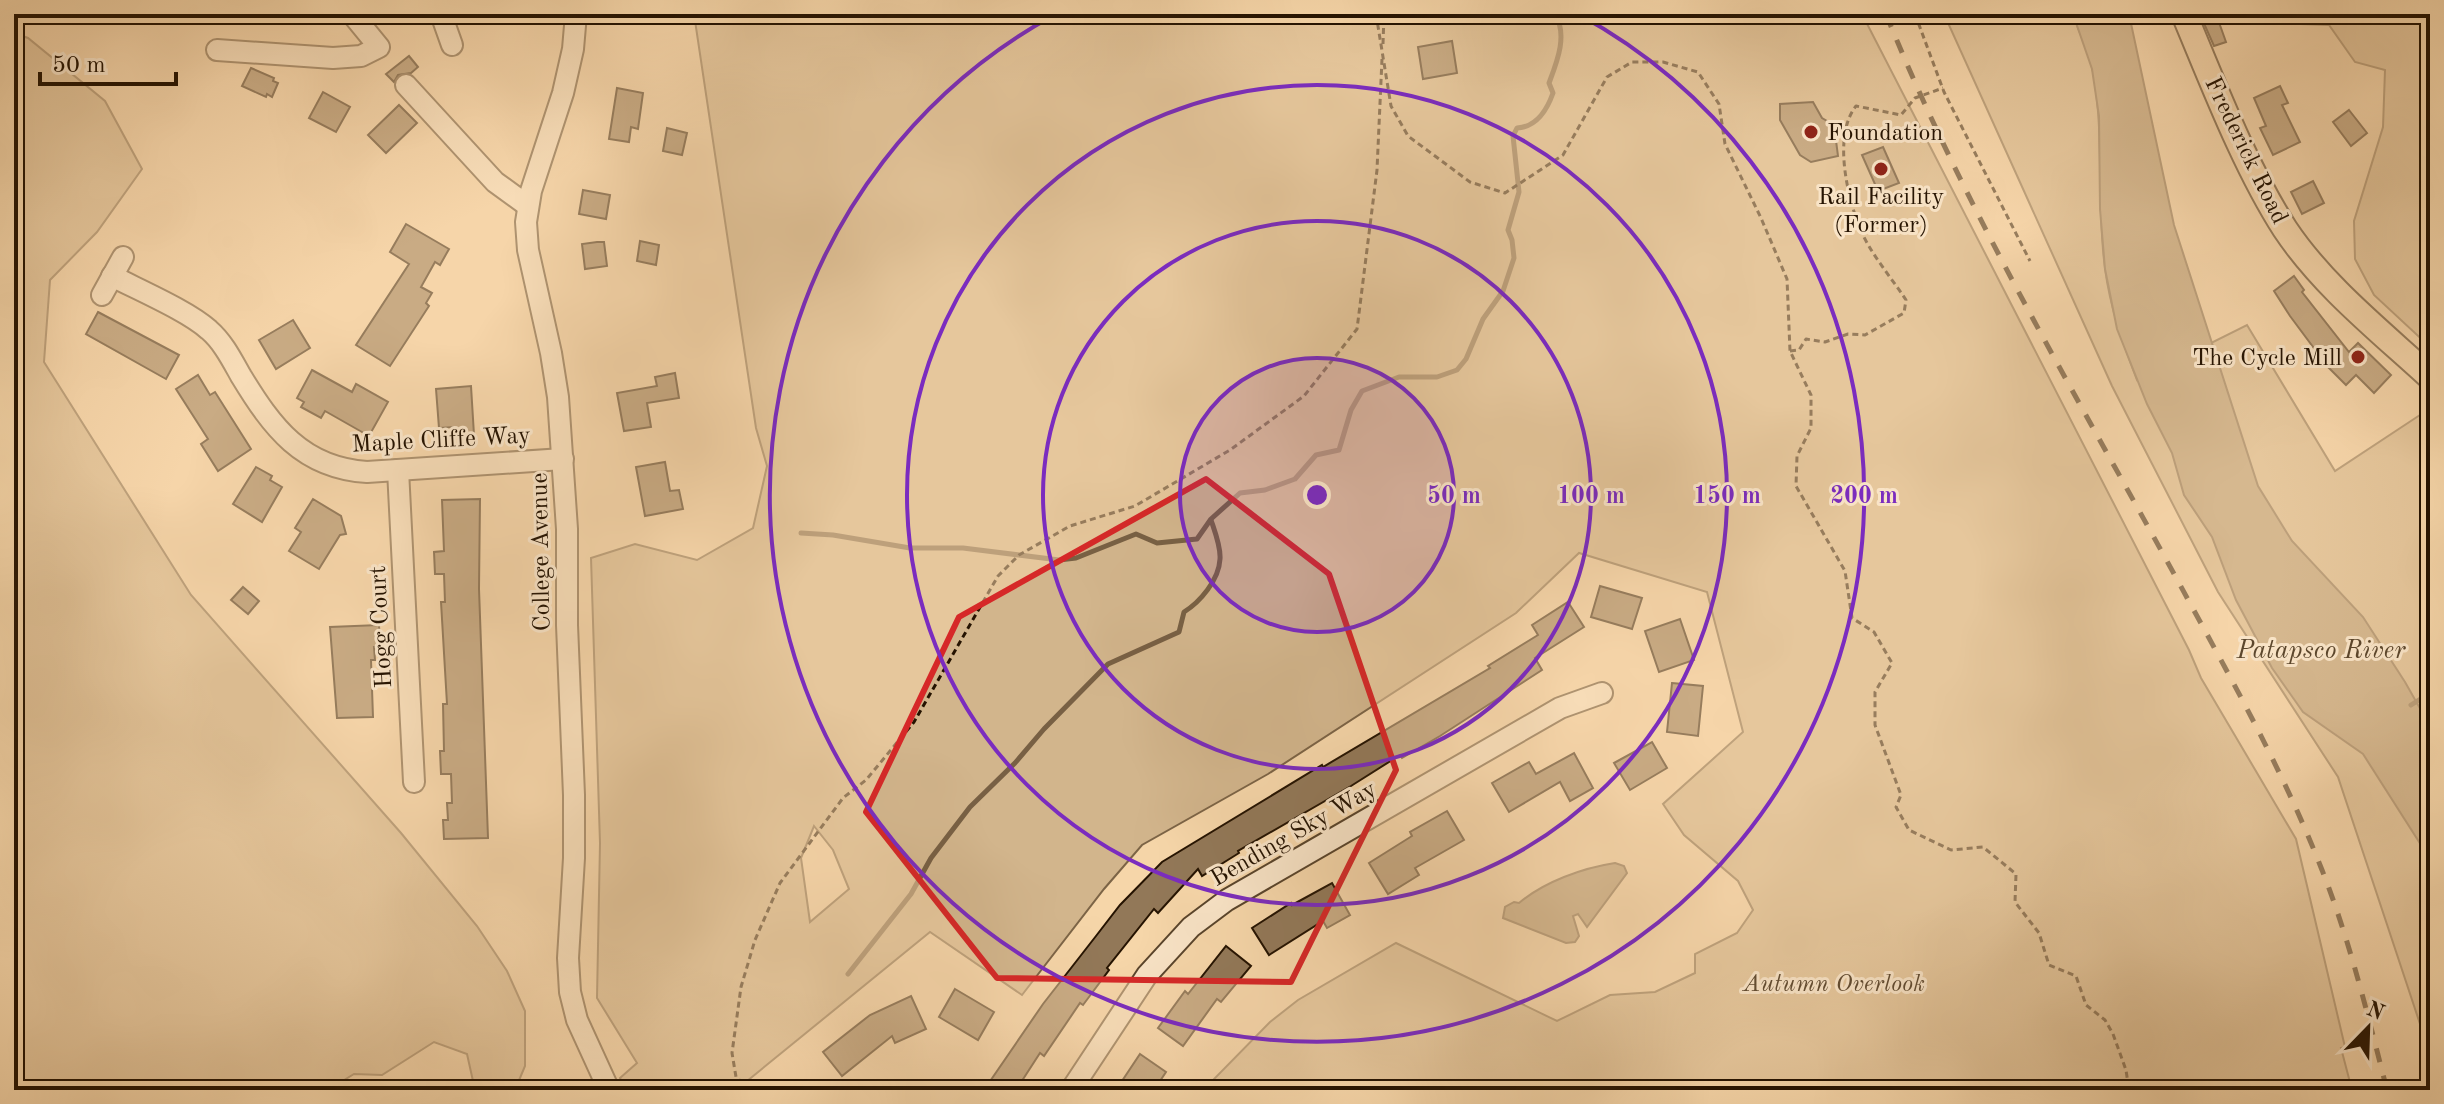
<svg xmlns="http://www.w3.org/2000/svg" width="2444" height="1104" font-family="'Old Standard TT',serif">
<rect width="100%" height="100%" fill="#f6d6a9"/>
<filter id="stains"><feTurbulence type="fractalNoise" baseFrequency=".0025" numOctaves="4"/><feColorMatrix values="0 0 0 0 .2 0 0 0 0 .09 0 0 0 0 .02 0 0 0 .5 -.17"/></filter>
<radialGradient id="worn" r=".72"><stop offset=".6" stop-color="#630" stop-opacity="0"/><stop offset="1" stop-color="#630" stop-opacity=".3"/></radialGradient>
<!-- green -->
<g fill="#d2b58c" stroke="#7c6446" stroke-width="2" fill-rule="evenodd">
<path d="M694,14H1862L2189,650L2201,678L2296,839L2345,1047L2341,1048L2352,1090H1222L1214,1079L1270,1022L1298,1000L1396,943L1557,1021L1610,995L1655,992L1695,973V954L1737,933L1753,910L1738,881L1684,835L1663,804L1743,732L1707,592L1579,553L1516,613L1268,774L1142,845L1104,889L1022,995L930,932L736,1090H625L620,1078L637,1063L597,998L600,843L591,558L635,544L697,560L753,528L767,466L756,428ZM814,826L833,850L849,889L810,922L801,858Z"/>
<path d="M1944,14H2073C2079,33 2089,52 2093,72C2105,137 2096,203 2105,268C2110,308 2123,343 2137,380L2247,325L2335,471L2423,413L2430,421V1054L2338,777L2218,592L2112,386Z"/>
<polygon points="2240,14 2430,14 2430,347 2374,295 2355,259 2354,221 2383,127 2385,70 2355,62 2329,25 2246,22"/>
<polygon points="14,33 28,38 105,101 142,169 97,232 50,280 44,362 191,595 401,833 477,926 507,971 525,1011 525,1066 515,1090 498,1090 473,1081 467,1054 434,1042 382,1075 354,1074 328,1090 14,1090"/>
</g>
<!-- water -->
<g fill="#af9470" stroke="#786044" stroke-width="2">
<polygon points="2073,14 2129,14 2174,225 2258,486 2292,541 2363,617 2405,682 2430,726 2430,859 2363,754 2303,712 2272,668 2236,600 2212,537 2184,495 2172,453 2147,404 2117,329 2105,269 2100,209 2099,116 2092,69"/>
<path d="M1615,863L1624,866L1627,873L1587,927L1578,914L1573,916L1579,936L1575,942L1566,943L1503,918L1505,907L1514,902L1519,903C1544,882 1582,868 1615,863Z"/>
</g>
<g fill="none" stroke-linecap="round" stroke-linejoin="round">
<!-- stream -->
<g stroke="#786044" stroke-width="5">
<path d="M801,533L833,535L910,548H963L1059,560L1076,558L1136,534L1157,543L1197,539L1211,519L1240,493L1265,490L1295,479L1316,455L1339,450L1351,410L1362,391L1399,377H1437L1457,370L1466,359L1483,319L1503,291L1514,258L1512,240L1508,230L1519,192L1513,136L1517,128C1537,127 1547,110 1553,93L1549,83C1557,62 1568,35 1555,14"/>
<polyline points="2411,705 2430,693"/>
<path d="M848,974L911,894L931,858L970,807L1015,763L1044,729L1108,664L1179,632L1184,612C1200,602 1219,580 1220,559C1221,547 1215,532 1211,520"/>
</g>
</g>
<!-- building -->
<g fill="#927858" stroke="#251301" stroke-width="2">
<polygon points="2216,14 2226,42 2214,46 2202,19"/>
<polygon points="1452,41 1457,73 1423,79 1418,47"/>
<polygon points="409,56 418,67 411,73 398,75 394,82 386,74"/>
<polygon points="251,68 274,78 273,81 278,83 272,97 267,94 266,97 242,86"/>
<polygon points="2280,86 2288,103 2282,105 2300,142 2273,155 2260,128 2266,126 2254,98"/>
<polygon points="617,88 643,93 638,129 631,127 629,142 609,139"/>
<polygon points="323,92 350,107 336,132 309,118"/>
<polygon points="1813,102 1822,118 1834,125 1838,156 1811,162 1800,155 1780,120 1780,104"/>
<polygon points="399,105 417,123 386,153 368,135"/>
<polygon points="2349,110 2367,133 2351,146 2333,122"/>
<polygon points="667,128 687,133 682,155 663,151"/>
<polygon points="1883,147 1899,183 1878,191 1862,155"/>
<polygon points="2313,181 2324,203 2302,214 2291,192"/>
<polygon points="583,190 610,195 606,219 579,214"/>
<polygon points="406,224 449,249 440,265 435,262 421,287 432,293 426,303 429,306 390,366 356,345 409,264 390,252"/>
<polygon points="640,241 659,245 656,265 637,261"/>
<polygon points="597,242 604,242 607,266 585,269 582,244"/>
<polygon points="2294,276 2304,290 2302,292 2349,352 2358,343 2391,375 2374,393 2356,375 2346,385 2328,367 2290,316 2274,291"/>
<polygon points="98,312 179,355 166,379 86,334"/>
<polygon points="293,320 310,348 276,369 259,340"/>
<polygon points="312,370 352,392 356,384 388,402 369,436 325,411 321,418 301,407 304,402 297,398"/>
<polygon points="675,373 679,398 647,403 651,427 624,431 617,393 657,386 655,377"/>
<polygon points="198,375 210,395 215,392 251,449 218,471 201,444 208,439 176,389"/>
<polygon points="471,386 474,435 455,436 454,427 439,428 436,389"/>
<polygon points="665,462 670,491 679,490 683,509 645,516 636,467"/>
<polygon points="256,467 272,476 270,480 282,487 262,522 233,504"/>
<polygon points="313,499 341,516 346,534 340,535 319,569 289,551 301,532 295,528"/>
<polygon points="480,499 479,589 488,838 444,839 443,820 448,820 447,803 452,803 451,774 441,774 440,751 444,751 443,704 447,704 441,602 445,602 444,574 435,574 434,552 444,551 442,500"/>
<polygon points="1600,586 1642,598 1632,629 1591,617"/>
<polygon points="243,587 259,601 248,614 231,600"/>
<polygon points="1568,602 1584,627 1535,658 1542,670 1440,736 1402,758 1400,755 1351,786 1238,851 1239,853 1202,876 1198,869 1158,913 1154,909 1107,968 1109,970 1083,1005 1080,1003 1044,1056 1040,1053 1016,1090 984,1090 1043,1004 1096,936 1120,905 1162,862 1322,765 1323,767 1490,668 1488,666 1538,635 1532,625"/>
<polygon points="1680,619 1694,660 1659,672 1645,631"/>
<polygon points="379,625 380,647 374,647 375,660 371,660 373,717 337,718 330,627"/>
<polygon points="1672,683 1703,686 1698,736 1667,732"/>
<polygon points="1652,742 1667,768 1630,790 1614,763"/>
<polygon points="1574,753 1593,788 1570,801 1560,782 1509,812 1492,783 1529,762 1536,774"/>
<polygon points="1447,811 1464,840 1415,868 1419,875 1388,894 1369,863 1412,836 1410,832"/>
<polygon points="1332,883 1350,915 1327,928 1323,921 1269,955 1252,928 1291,903 1292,905"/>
<polygon points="1226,946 1251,966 1221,1002 1217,999 1183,1046 1158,1028 1185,991 1188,994"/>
<polygon points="955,989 994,1012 978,1040 939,1017"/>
<polygon points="911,996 926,1029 895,1043 892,1036 842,1076 823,1052 870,1015"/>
<polygon points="1140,1054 1166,1072 1154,1090 1116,1090"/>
</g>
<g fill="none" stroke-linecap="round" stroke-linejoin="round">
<defs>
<g id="minor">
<polyline points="441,14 452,45"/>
<polyline points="576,14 573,49 563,93 531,191 526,222 528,250 551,353 558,397 567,529 567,625 574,795 574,858 568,958 570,992 577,1020 609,1090"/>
<polyline points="217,50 333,58 361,56 379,47 352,14"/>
<polyline points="406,85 495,182 528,206"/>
<path d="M112,276C139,290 188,311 209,330C223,342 232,360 241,376C272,427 302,468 367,472L563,459"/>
<polyline points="102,295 123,257"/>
<polyline points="398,470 414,782"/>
<polyline points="1071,1090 1147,975 1191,927 1227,900 1560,708 1602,693"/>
</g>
<path id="major" d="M2184,14C2213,83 2245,167 2285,229C2323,286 2380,331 2430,377"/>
</defs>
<!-- minor casing -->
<use href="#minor" stroke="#59442b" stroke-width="24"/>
<!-- major casing -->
<use href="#major" stroke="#251301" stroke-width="28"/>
<!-- path -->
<g stroke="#251301" stroke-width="3" stroke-dasharray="6 4" stroke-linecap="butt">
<polyline points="1376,14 1391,106 1408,136 1470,182 1505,193 1563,155 1607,77 1632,62 1663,62 1698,72 1719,104 1725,144 1761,218 1787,279 1790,351 1811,395 1811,428 1797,456 1796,486 1845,571 1852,618 1874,632 1892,663 1875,692 1875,725 1901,795 1896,807 1909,830 1951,850 1983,847 2016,874 2015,902 2039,933 2049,965 2076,976 2086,1005 2105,1020 2113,1034 2126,1070 2129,1090"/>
<polyline points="1915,14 1944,92 2030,261"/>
<polyline points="1383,44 1384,14"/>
<path d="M1790,351L1799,350L1806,339L1825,342L1848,334L1865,335L1904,313L1906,300C1891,277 1869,252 1859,226C1847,195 1833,135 1856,106L1901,115L1915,98L1943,88"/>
<polyline points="751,1090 736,1077 732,1053 741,987 755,940 780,883 843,798 866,780 914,722 998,576 1019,555 1070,526 1135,506 1230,450 1304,396 1357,329 1377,170 1382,59"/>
<polyline points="2020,1090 2032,1090"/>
</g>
<!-- minor -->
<use href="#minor" stroke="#f9e4c7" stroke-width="20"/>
<!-- major -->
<use href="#major" stroke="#f6d6a9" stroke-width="24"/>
<!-- rail -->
<path stroke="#251301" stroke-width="5" stroke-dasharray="14 14" stroke-linecap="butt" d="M1886,14C1966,212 2077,396 2179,583C2230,677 2283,770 2322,870C2350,941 2368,1016 2387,1090"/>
</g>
<!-- marked area -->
<path d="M0 0H2444V1104H0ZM1206,479L1329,574L1396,770L1291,982L997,978L866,812L959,617Z" fill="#f6d6a9" fill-opacity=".55" fill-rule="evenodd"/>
<path fill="none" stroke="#d62828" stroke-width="6" stroke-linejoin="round" d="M1206,479L1329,574L1396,770L1291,982L997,978L866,812L959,617Z"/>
<!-- distance rings -->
<circle cx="1317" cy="495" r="137" fill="#7b2cbf" fill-opacity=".12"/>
<g fill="none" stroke="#7b2cbf" stroke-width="4">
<circle cx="1317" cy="495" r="137"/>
<circle cx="1317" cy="495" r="274"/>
<circle cx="1317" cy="495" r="410"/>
<path d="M1578 14A547 547 0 1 1 1056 14"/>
</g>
<!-- markers -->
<g fill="#8f2418" stroke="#f9e4c7" stroke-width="3">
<circle cx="1811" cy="132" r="8"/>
<circle cx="1881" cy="169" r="8"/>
<circle cx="2358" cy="357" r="8"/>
</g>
<g text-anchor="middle" stroke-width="6" stroke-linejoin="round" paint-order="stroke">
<!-- poi labels -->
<g font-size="24" fill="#251301" stroke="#f9e4c7" text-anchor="start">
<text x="1827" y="140">Foundation</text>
<text x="1881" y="204" text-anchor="middle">Rail Facility<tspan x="1881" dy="28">(Former)</tspan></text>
<text x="2342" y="365" text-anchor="end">The Cycle Mill</text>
</g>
<!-- street labels -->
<g font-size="24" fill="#251301" stroke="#f9e4c7">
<text transform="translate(2247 150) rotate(64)" y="8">Frederick Road</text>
<text transform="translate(441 439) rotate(-3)" y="8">Maple Cliffe Way</text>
<text transform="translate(540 552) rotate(-91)" y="8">College Avenue</text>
<text transform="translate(380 627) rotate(-93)" y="8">Hogg Court</text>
<text transform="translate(1293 833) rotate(-30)" y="8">Bending Sky Way</text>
</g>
<!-- park labels -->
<g font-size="24" font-style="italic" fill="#624c32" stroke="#f9e4c7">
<text x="1834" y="991">Autumn Overlook</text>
</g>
<!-- water labels -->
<g font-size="26" font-style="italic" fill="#5c472d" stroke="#f9e4c7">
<text x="2321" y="658">Patapsco River</text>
</g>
</g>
<circle cx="1317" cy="495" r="12" fill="#7b2cbf" stroke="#f9e4c7" stroke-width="4"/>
<g font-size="24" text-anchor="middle" font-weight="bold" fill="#7b2cbf" stroke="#f9e4c7" stroke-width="6" stroke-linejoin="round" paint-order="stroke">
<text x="1454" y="503">50 m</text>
<text x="1591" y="503">100 m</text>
<text x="1727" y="503">150 m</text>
<text x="1864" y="503">200 m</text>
</g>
<!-- margin -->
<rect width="2444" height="1104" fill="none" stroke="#f6d6a9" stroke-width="48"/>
<rect x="16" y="16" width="2412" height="1072" fill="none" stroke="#251301" stroke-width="4"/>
<rect x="24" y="24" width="2396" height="1056" fill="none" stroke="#251301" stroke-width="2"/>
<!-- north arrow -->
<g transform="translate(2368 1028) rotate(23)" stroke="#f9e4c7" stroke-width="6" paint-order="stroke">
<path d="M0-6L14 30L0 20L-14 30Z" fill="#251301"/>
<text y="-12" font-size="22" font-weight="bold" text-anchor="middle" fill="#251301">N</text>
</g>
<!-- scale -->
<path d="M40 72v12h136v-12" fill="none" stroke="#251301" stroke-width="4"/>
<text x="52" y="72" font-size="24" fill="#251301" stroke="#f9e4c7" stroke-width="6" paint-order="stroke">50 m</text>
<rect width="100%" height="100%" filter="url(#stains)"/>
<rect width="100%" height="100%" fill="url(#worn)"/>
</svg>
